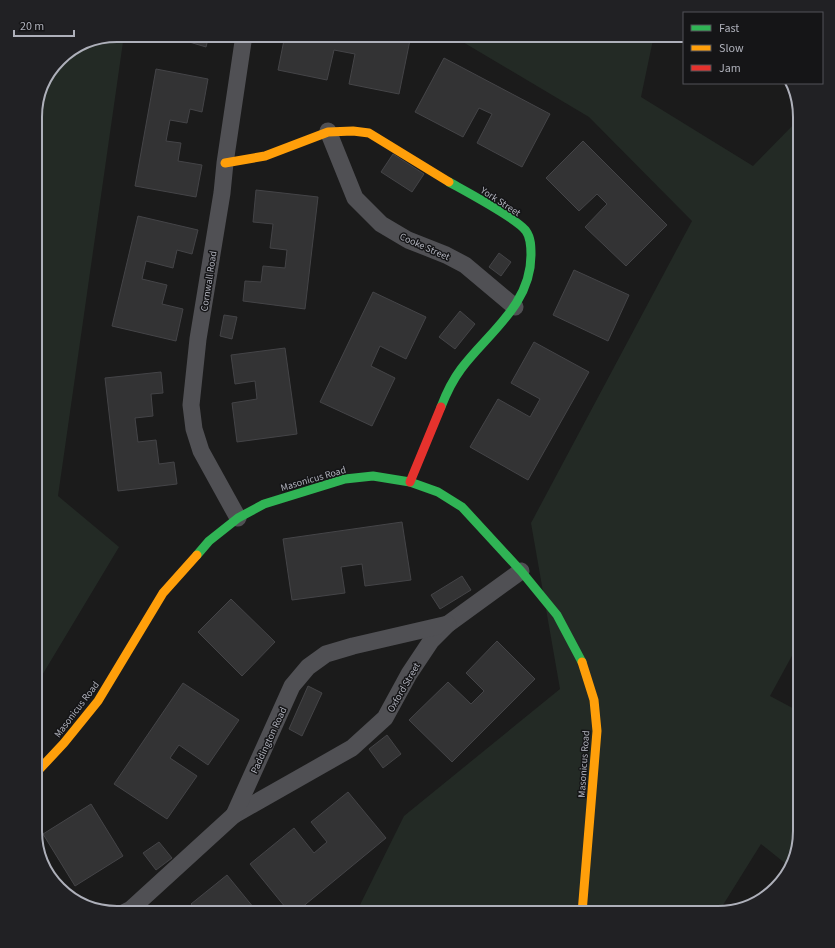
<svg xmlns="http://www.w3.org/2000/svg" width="835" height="948" font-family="'Source Sans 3',sans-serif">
<rect width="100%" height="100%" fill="#1b1b1b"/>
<!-- green -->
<g fill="#232a25">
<polygon points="117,35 124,35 58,496 119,547 35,687 35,173 48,75 63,56 86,41"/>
<polygon points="451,35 654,35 641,97 753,166 800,118 800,641 770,696 800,712 800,831 791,868 761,844 718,913 356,913 404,816 560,689 531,523 692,221 589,117"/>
</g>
<!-- building -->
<g fill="#333334" stroke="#444447">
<polygon points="166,35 209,35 206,47"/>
<polygon points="285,35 411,35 399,94 349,84 355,54 334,50 327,80 278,70"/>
<polygon points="444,58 550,114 522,167 477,143 492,114 479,108 463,137 415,112"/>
<polygon points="156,69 208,79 202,112 190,109 187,123 170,120 166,141 181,143 178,161 202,165 196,197 135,186"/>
<polygon points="583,141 667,225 626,266 585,227 607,204 597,194 579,211 546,178"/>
<polygon points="393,154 424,174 412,192 381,172"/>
<polygon points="256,190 318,197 305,309 243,301 245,281 261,282 263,266 285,268 287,250 270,248 273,224 253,222"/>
<polygon points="138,216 198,230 192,254 177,250 173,268 146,261 142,279 167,285 162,304 183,309 176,341 112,326"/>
<polygon points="499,253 511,262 501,276 489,267"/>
<polygon points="574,270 629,295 608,341 553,315"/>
<polygon points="373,292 426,317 406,359 380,346 371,366 395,378 372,426 320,402"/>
<polygon points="460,311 475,324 455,349 439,337"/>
<polygon points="224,315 237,317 232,339 220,336"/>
<polygon points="534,342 589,372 528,480 470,447 498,399 530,417 540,399 511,383"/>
<polygon points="285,348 297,434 237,442 232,403 257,399 255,381 235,384 231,355"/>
<polygon points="161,372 163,393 151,394 153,416 135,418 138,442 156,440 159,464 174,462 177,484 118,491 105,378"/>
<polygon points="402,522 411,580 365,586 362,564 341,567 345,593 292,600 283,539"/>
<polygon points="462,576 471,590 440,609 431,595"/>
<polygon points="231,599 275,642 242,676 198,632"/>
<polygon points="497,641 535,679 452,762 409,720 448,682 471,704 484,691 466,673"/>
<polygon points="183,683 239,720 208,765 179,745 170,758 197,776 167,819 114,784"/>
<polygon points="308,686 322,693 302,736 289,729"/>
<polygon points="387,735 401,754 383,768 369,749"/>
<polygon points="348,792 386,838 295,913 290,913 250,864 294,828 314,853 327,842 311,822"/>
<polygon points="91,804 123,856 75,886 43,834"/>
<polygon points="159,842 172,858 156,870 143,853"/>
<polygon points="227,875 258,913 199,913 191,904"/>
</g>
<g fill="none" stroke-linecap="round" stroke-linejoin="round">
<!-- street -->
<g stroke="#505054" stroke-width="17">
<polyline points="328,131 355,198 381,224 408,240 446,255 465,265 515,307"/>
<polyline points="238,518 201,451 194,429 191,405 198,339 222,193 225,163 244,35"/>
<polyline points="234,815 352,748 385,718 409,674 431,641 448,624 521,571"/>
<polyline points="123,913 131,909 234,815 292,686 308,667 326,654 353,646 448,624"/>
</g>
<!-- fast -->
<g stroke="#30b455" stroke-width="9">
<path d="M441,407C446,394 452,381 461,369C488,333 531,305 531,255C531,247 531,238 526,231C518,219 465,191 449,182"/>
<polyline points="197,555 209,541 238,518 264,504 345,479 373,476 410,482 438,492 462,507 521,571 557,615 582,662"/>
</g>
<!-- slow -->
<g stroke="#ff9f0a" stroke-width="9">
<polyline points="225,163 265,156 328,132 353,131 369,133 449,182"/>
<polyline points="35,774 64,743 98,701 163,593 197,555"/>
<polyline points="582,913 597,731 594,700 582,662"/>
</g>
<!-- jam -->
<polyline stroke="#e5322d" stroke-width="9" points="410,482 441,407"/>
</g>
<g text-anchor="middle" stroke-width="3" stroke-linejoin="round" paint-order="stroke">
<!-- street labels -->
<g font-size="10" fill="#aeb0ba" stroke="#151517">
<text transform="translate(501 201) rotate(33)" y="4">York Street</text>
<text transform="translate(425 246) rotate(24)" y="4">Cooke Street</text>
<text transform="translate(208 281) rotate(-81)" y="4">Cornwall Road</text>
<text transform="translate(313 478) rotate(-16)" y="4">Masonicus Road</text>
<text transform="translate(403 687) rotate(-60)" y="4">Oxford Street</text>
<text transform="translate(76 709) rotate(-53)" y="4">Masonicus Road</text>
<text transform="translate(268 740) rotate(-65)" y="4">Paddington Road</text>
<text transform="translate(583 764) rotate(-86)" y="4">Masonicus Road</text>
</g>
</g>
<!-- crop -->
<path d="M0 0H835V948H0ZM117 42H718A75 75 0 0 1 793 117V831A75 75 0 0 1 718 906H117A75 75 0 0 1 42 831V117A75 75 0 0 1 117 42Z" fill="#212124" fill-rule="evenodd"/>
<path fill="none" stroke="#aeb0ba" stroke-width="2" d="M117 42H718A75 75 0 0 1 793 117V831A75 75 0 0 1 718 906H117A75 75 0 0 1 42 831V117A75 75 0 0 1 117 42Z"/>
<!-- legend -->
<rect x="683" y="12" width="140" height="72" fill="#151517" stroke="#525358"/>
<rect x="691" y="25" width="20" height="6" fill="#30b455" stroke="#525358"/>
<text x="719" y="32" font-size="12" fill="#aeb0ba">Fast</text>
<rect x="691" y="45" width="20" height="6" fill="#ff9f0a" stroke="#525358"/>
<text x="719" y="52" font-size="12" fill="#aeb0ba">Slow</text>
<rect x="691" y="65" width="20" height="6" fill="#e5322d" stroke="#525358"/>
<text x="719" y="72" font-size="12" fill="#aeb0ba">Jam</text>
<!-- scale -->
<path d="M14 30v6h60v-6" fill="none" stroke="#aeb0ba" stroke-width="2"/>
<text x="20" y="30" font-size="12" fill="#aeb0ba" stroke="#151517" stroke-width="3" paint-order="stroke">20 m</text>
</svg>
